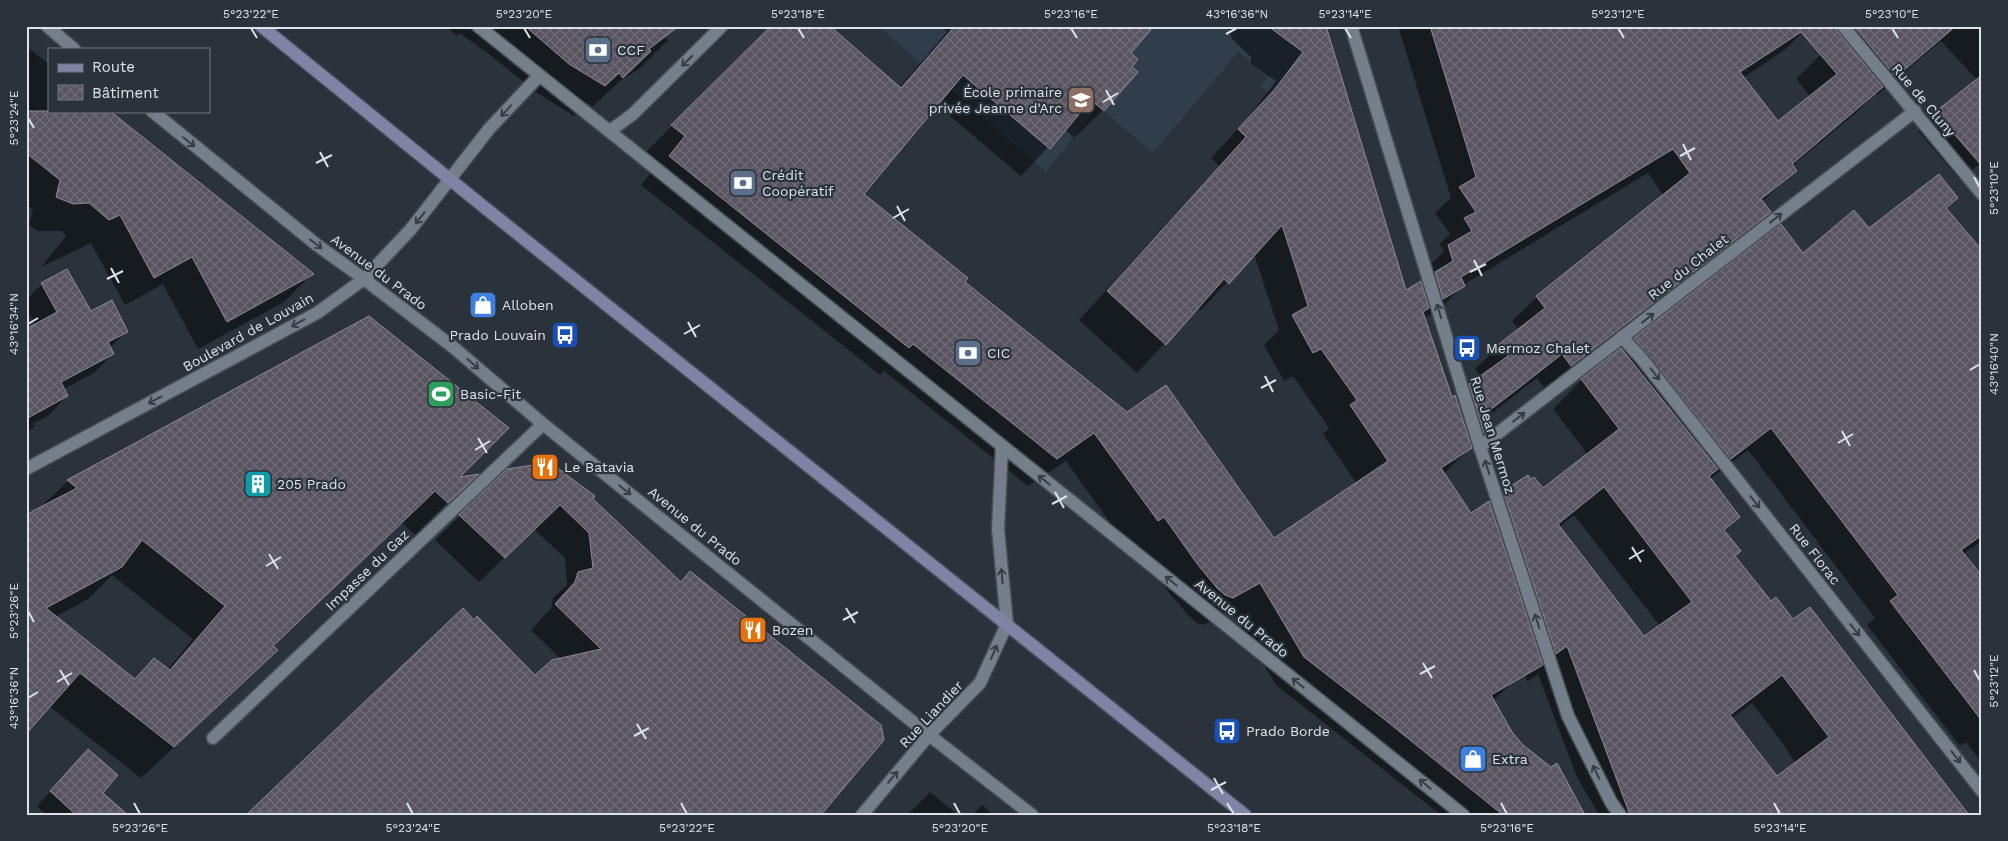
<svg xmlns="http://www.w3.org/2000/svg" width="2008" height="841" font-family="'Work Sans',sans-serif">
<defs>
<pattern id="building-cross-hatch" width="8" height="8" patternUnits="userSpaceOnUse" patternTransform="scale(1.25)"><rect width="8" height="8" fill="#595460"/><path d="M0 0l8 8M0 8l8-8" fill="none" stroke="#706c77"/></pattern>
</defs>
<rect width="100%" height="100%" fill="#2a333b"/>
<!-- built -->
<polygon fill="#303e4b" points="878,26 1326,26 1308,52 1270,94 1260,86 1270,75 1238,52 1153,153 1098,106 1046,172"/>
<!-- shadow -->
<g fill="#0007" fill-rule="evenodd">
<polygon points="445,26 676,26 665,37 668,40 638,70 621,80 592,107 588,103 574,116 539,94 486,52 459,33 457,36"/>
<path d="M772,26L899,88L947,32L940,26H1153L1129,53L1130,67L1136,72L1103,110L1074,138L1065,129L1021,176L937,105L862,195L963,282L1273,540L1357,484L1323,434L1329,428L1293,376L1284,381L1264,345L1279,330L1254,254L1200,311L1197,308L1137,373L1079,320L1219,166L1211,158L1247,119L1276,81L1251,63V57L1232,39L1228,26H1325L1405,292L1421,288L1427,282L1424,271L1444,251L1440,244L1450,234L1435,213L1451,198L1398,26H1809L1786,49L1743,78L1778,122L1810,96L1796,79L1820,55L1843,41L1859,26H1982V162L1960,180L1918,131L1936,113L1977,80L1941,41L1877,95L1876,93L1857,112L1792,166L1795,171L1762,202L1770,212L1745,236L1546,390L1537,378L1482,421L1488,429L1444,474L1471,515L1490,507L1504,492L1543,490L1588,455L1553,409L1582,380L1622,352L1635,339L1781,226L1803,254L1956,198L1945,209L1982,252V541L1963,554L1982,578V763L1966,742L1960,746L1867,625L1875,618L1748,450L1710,479L1739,517L1724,532L1734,556L1771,603L1793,621L1968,815H1599L1577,777L1538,674L1527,682L1524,671L1493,701L1511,733L1583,815H1441L1276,685L1231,610L1204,625L1197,623L1189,616L1170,594L1136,545L1129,549L1066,461L1028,486L884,371L880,375L641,185L657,165L644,154ZM1648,173L1663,195L1537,297L1512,321L1519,330L1500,345L1475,369L1481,377L1456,400L1451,399L1424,319L1439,310L1463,285ZM1574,515L1660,626L1644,637L1559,527ZM1752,703L1784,745L1795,763L1777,778L1731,719Z"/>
<polygon points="26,46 49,64 49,111 312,274 284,302 198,349 163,284 125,305 91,243 41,267 66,236 61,231 38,231 29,225 33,209 26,204"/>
<polygon points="42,284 91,313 127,331 110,348 113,354 94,373 64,389 67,396 48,416 32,424 35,426 26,434 26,330 35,325 26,310 26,300"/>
<path d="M368,318L457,478L475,475L415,535L402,523L272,647L244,682L141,778L49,706L40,508L68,481ZM112,575L193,639L167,670L135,679L55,617L88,599Z"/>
<polygon points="591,499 820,815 247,815 474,621 535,677 561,659 531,630 551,608 553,598 567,585 565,558 534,529 479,582 435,540 460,516"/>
<polygon points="88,750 102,815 47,815 37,806"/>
<polygon points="930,792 958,815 907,815"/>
<polygon points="982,805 993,815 972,815"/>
</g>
<!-- building -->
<g fill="url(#building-cross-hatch)" stroke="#8e8996" fill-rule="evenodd">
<polygon points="525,26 679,26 649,49 651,51 623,78 619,73 605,86 569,64"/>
<polygon points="771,26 830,26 901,88 955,26 1154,26 1131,53 1138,59 1132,67 1138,72 1104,111 1091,100 1050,149 963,75 864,194 968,278 965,282 1127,412 1166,385 1274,538 1388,461 1350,405 1357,400 1321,349 1313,353 1292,315 1308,306 1282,225 1229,284 1224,279 1166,345 1107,291 1246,137 1238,129 1275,89 1303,52 1268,26 1326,26 1406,290 1421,281 1429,308 1423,312 1452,397 1455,395 1472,448 1441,468 1471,513 1489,501 1543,665 1491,695 1512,732 1523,745 1551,767 1557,763 1585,815 1503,815 1384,719 1304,657 1260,583 1233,598 1225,595 1217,588 1198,565 1164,517 1158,521 1094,433 1057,459 913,344 909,348 669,156 685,136 671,125"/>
<path d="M1430,26H1835L1837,31L1883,87L1792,164L1797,171L1761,199L1771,212L1571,366L1562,354L1520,387L1481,417L1490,429L1484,433L1469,384L1508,356L1499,344L1545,308L1536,296L1690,173L1673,149L1461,277L1465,286L1443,299L1435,272L1453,261L1448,245L1472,231L1464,218L1476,212L1459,187L1476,177ZM1801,32L1837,74L1778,121L1740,72Z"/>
<polygon points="1854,26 1956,26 1896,77"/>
<polygon points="1982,75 1982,166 1935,112"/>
<polygon points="26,111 110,111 314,274 227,322 192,257 154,278 120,215 109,220 89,203 73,204 56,197 60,180 26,153"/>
<polygon points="1939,174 1958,198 1946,208 1982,250 1982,535 1961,550 1982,576 1982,721 1890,601 1898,595 1771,428 1731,459 1634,338 1781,224 1803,253 1854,210 1869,228"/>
<polygon points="67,269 91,311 112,300 128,332 108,342 114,354 61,382 68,396 26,419 26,329 57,312 41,283"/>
<path d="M369,316L509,428L460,477L479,474L448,503L435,491L273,646L278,650L174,747L80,673L26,734V518L31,512L77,488L67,480ZM142,540L225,606L170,670L154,658L135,679L46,608L122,567Z"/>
<path d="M1621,348L1718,469L1709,476L1740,517L1724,530L1741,551L1735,556L1771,601L1776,597L1793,619L1810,607L1969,815H1630L1567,646L1556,654L1503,491L1528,475L1531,479L1534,477L1543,488L1619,429L1581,379ZM1604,487L1692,602L1644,636L1558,524ZM1782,675L1829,737L1777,776L1730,715Z"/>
<polygon points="547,463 555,466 595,496 593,499 681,582 690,571 881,725 884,740 821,815 246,815 463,608 474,620 477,616 535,675 552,660 601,649 555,604 575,582 578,572 593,568 589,533 560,505 505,558 459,515 507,469"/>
<polygon points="88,749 118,775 103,793 128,815 76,815 50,791"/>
</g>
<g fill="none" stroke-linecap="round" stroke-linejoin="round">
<defs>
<g id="minor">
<polyline points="47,26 74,49"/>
<polyline points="478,26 1463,815"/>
<polyline points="1351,26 1480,447 1568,716 1611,802 1620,815"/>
<polyline points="1843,26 1982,194"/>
<polyline points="152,111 317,245 364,279 453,347 543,424 929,735 1032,815"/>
<polyline points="610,131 633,114 722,26"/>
<polyline points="1622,337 1642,359 1982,791"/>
<polyline points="1480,447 1915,111"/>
<polyline points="26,469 317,313 364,279 411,229 489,129 539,76"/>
<polyline points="213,738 543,424"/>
<polyline points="862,815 929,735 980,683 1007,624 998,529 1002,446"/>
</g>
<polyline id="secondary" points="261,26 484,207 1245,815"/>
</defs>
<!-- minor casing -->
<use href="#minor" stroke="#474e55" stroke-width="15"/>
<!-- secondary casing -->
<use href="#secondary" stroke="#474e55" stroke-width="15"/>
<!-- minor -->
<use href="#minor" stroke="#757f89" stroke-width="12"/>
<!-- secondary -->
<use href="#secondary" stroke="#7f84a7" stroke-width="12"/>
</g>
<!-- one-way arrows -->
<defs><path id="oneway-shaft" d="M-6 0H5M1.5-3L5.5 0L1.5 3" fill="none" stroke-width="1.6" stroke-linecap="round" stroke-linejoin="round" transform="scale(1.25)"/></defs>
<g stroke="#353e47">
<use href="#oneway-shaft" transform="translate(687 61) rotate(135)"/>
<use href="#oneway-shaft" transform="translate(506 111) rotate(132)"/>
<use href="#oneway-shaft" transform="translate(189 142) rotate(39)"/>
<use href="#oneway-shaft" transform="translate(420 218) rotate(128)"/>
<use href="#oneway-shaft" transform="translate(1776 218) rotate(-38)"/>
<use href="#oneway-shaft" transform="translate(316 244) rotate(37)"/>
<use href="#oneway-shaft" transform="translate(1439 311) rotate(-107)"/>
<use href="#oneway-shaft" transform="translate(1648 318) rotate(-38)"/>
<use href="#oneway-shaft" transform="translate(298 323) rotate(152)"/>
<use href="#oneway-shaft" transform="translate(473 364) rotate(41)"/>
<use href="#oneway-shaft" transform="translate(1655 374) rotate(52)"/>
<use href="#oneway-shaft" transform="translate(155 400) rotate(152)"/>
<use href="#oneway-shaft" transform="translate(1519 417) rotate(-38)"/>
<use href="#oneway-shaft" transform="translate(1487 467) rotate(-108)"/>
<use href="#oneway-shaft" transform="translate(1044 480) rotate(-141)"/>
<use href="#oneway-shaft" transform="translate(625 490) rotate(39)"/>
<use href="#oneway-shaft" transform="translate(1755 502) rotate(52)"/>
<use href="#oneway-shaft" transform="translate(1002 576) rotate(-95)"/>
<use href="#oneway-shaft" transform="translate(1171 581) rotate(-141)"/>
<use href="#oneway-shaft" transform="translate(1537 621) rotate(-108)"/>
<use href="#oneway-shaft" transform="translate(1855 630) rotate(52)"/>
<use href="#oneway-shaft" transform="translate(994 652) rotate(-66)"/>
<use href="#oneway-shaft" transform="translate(1298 683) rotate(-141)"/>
<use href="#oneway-shaft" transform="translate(1956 757) rotate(52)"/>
<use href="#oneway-shaft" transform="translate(1596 772) rotate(-116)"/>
<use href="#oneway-shaft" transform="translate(893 777) rotate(-50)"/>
<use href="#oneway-shaft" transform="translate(1425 784) rotate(-141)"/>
</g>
<!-- ticks -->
<path fill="none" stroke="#dce2e8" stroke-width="2" d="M251,28L257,38M524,28L530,38M798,28L804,38M1071,28L1077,38M1345,28L1351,38M1618,28L1624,38M1892,28L1898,38M1226,34L1237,28M1106,90L1114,105M1103,102L1118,93M28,118L34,128M1683,144L1691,160M320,152L328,167M1680,156L1695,148M316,163L332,155M1974,177L1980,188M897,206L905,221M893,218L909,209M1474,260L1482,276M111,268L119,283M1470,272L1486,264M107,279L123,271M688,322L696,337M28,324L38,318M684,334L700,325M1970,370L1980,364M1265,376L1273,392M1261,388L1276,380M1842,431L1850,446M478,438L487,453M1838,443L1853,434M475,450L490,441M1055,492L1064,508M1052,504L1067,496M1632,547L1641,562M269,554L278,569M1629,559L1644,550M266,566L281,557M846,608L855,623M28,611L34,622M843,620L858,612M1423,663L1432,678M60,670L69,685M1974,670L1980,681M1420,674L1435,666M57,682L72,673M28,698L38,692M637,724L646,739M634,736L649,728M1214,778L1223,794M1211,790L1226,782M134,803L140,814M407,803L413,814M681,803L687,814M954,803L960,814M1227,803L1234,814M1501,803L1507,814M1774,803L1780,814"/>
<!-- icons -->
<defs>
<symbol id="bank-square" viewBox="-11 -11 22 22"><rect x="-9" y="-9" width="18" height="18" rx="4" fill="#5c6f8a" stroke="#2a333b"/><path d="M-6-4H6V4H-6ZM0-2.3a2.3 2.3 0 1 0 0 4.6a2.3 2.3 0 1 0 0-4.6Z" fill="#fff"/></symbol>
<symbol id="school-square" viewBox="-11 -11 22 22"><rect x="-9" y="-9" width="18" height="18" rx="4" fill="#8d6e63" stroke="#2a333b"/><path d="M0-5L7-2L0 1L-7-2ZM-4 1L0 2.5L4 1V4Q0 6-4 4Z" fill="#fff"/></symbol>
<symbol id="shop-square" viewBox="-11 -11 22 22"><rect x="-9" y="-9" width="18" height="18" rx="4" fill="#3f7fe0" stroke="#2a333b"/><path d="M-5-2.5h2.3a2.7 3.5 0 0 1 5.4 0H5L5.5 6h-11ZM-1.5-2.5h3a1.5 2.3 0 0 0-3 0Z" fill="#fff"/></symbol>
<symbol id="bus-square" viewBox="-11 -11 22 22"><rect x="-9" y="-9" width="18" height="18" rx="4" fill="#1a4fb4" stroke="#2a333b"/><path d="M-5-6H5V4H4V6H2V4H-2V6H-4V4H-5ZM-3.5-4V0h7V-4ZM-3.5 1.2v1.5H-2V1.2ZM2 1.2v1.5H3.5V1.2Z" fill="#fff"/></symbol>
<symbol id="stadium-square" viewBox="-11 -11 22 22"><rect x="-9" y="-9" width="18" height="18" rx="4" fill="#2e9e5b" stroke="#2a333b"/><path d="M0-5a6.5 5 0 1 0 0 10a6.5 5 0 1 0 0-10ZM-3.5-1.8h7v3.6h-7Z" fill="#fff"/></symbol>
<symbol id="restaurant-square" viewBox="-11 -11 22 22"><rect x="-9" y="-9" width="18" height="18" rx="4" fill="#e8710a" stroke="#2a333b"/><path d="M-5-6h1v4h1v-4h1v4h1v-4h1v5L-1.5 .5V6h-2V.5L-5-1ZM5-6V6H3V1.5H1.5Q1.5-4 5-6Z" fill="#fff"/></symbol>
<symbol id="building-square" viewBox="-11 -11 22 22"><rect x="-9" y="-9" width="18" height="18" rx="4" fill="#0f9aa8" stroke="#2a333b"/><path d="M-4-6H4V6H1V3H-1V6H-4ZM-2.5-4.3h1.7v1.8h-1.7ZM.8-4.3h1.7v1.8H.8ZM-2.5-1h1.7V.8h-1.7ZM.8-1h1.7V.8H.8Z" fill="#fff"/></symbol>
</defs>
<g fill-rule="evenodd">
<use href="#bank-square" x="582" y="34" width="32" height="32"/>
<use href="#school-square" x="1065" y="84" width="32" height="32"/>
<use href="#bank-square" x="727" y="167" width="32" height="32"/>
<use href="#shop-square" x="467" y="289" width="32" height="32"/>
<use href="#bus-square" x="549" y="319" width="32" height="32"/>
<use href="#bus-square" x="1451" y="332" width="32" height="32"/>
<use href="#bank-square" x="952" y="337" width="32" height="32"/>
<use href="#stadium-square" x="425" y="378" width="32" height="32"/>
<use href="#restaurant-square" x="529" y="451" width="32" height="32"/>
<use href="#building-square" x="242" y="468" width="32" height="32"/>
<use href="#restaurant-square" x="737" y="614" width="32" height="32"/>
<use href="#bus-square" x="1211" y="715" width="32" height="32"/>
<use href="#shop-square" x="1457" y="743" width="32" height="32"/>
</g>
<g text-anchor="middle" stroke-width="4.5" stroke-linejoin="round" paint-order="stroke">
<!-- poi labels -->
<g font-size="14" fill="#dce2e8" stroke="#2a333b" text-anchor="start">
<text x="617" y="55">CCF</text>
<text x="1062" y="97" text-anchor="end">École primaire<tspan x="1062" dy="16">privée Jeanne d'Arc</tspan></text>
<text x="762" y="180">Crédit<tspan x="762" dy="16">Coopératif</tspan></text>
<text x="502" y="310">Alloben</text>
<text x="546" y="340" text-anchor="end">Prado Louvain</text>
<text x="1486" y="353">Mermoz Chalet</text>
<text x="987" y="358">CIC</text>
<text x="460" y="399">Basic-Fit</text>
<text x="564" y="472">Le Batavia</text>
<text x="277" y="489">205 Prado</text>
<text x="772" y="635">Bozen</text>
<text x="1246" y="736">Prado Borde</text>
<text x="1492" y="764">Extra</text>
</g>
<!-- street labels -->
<g font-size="14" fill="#dce2e8" stroke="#2a333b">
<text transform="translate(1924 100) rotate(50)" y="5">Rue de Cluny</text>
<text transform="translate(1688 267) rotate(-38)" y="5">Rue du Chalet</text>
<text transform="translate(379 272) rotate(37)" y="5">Avenue du Prado</text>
<text transform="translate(248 332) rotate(-29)" y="5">Boulevard de Louvain</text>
<text transform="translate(1493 435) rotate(73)" y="5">Rue Jean Mermoz</text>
<text transform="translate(695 526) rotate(39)" y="5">Avenue du Prado</text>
<text transform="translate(1815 554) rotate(52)" y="5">Rue Florac</text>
<text transform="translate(367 570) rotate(-44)" y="5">Impasse du Gaz</text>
<text transform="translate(1242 618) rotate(39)" y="5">Avenue du Prado</text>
<text transform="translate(931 714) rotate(-47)" y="5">Rue Liandier</text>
</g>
</g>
<!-- border -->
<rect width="2008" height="841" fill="none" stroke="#2a333b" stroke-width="55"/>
<!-- legend -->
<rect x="48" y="48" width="162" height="65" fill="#2a333b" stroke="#717980"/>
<rect x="58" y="64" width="25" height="8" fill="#7f84a7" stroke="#717980"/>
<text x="92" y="72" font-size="15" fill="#dce2e8">Route</text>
<rect x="58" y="85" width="25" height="15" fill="url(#building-cross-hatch)" stroke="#717980"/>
<text x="92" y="98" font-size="15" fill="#dce2e8">Bâtiment</text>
<rect x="28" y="28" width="1952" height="786" fill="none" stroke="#dce2e8" stroke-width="2"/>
<g font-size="12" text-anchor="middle" fill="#dce2e8">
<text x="251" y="18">5°23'22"E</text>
<text x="524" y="18">5°23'20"E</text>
<text x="798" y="18">5°23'18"E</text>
<text x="1071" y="18">5°23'16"E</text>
<text x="1237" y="18">43°16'36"N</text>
<text x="1345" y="18">5°23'14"E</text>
<text x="1618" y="18">5°23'12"E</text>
<text x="1892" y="18">5°23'10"E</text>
<text transform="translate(14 118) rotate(-90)" y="4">5°23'24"E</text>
<text transform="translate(1994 188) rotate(-90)" y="4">5°23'10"E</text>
<text transform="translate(14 324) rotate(-90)" y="4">43°16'34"N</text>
<text transform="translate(1994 364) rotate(-90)" y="4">43°16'40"N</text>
<text transform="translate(14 611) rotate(-90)" y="4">5°23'26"E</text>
<text transform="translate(1994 681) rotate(-90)" y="4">5°23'12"E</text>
<text transform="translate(14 698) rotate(-90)" y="4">43°16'36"N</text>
<text x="140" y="832">5°23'26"E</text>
<text x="413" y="832">5°23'24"E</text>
<text x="687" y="832">5°23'22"E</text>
<text x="960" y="832">5°23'20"E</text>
<text x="1234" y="832">5°23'18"E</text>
<text x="1507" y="832">5°23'16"E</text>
<text x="1780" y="832">5°23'14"E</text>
</g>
</svg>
